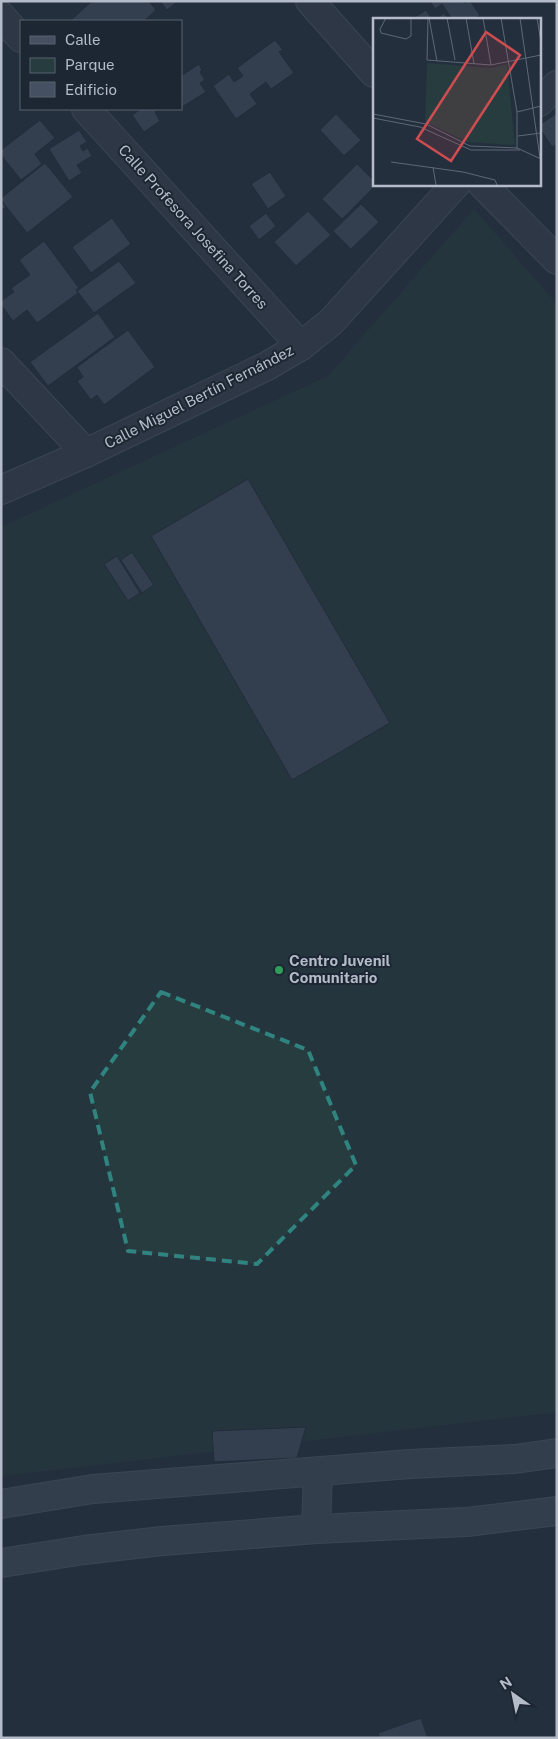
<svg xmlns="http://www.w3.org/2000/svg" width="558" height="1739" font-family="'Public Sans',sans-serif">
<rect width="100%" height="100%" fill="#242f3e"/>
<!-- green -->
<polygon fill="#263c3f" points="474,209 557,304 557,1412 1,1476 1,527 328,376"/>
<!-- building -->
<g fill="#455162" stroke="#1f2835">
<polygon points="92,1 149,1 156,10 144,21 70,21"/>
<polygon points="160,1 178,1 167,10"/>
<polygon points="430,1 463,1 464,3 470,1 480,15 475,19 464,19 463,17 460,19 452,19 442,4 435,9"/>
<polygon points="426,10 432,19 412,19"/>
<polygon points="444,13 448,19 436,19"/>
<polygon points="275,40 283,50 279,52 294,73 271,89 266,82 250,94 257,104 236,119 213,86 229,74 234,82 243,76 237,68"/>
<polygon points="199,64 202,70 200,72 205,80 200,83 206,92 182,107 181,76"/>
<polygon points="141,109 159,109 155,112 160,121 144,132 132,115"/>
<polygon points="557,113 557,144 552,147 539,127 539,125"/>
<polygon points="336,114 361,140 344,156 320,130"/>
<polygon points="40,120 55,138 35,154 42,164 21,180 1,155 1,150"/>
<polygon points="79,130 87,142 80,146 83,151 88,148 92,156 77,165 82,173 69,181 49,149"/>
<polygon points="45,163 73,197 27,233 1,200 1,198"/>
<polygon points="357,164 374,181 374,184 377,184 342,219 322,199"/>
<polygon points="270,172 286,196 268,209 251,184"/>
<polygon points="1,201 6,207 1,211"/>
<polygon points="361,204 379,222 351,249 333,231"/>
<polygon points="308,211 331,235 296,266 274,242"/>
<polygon points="266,213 276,226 259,240 249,226"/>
<polygon points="112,218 131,244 91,273 72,247"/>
<polygon points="44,241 79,288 76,290 78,293 37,323 27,310 13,321 1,305 1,301 14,292 11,288 30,275 19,260"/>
<polygon points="119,261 136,283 94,313 77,291"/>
<polygon points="98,313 115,337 48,386 30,362"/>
<polygon points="128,330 155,367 104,405 97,395 91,400 77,381 83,377 77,367"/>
<polygon points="248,479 390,723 292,780 151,536"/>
<polygon points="132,552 154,585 142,593 121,560"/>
<polygon points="117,556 140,593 128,601 104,564"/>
<polygon points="306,1427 297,1458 214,1462 212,1431"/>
<polygon points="421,1718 428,1738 380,1738 378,1733"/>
</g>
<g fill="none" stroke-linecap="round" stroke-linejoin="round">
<defs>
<g id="street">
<polyline points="310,1 374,73"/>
<polyline points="1,16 21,38"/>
<polyline points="539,102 557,85"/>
<polyline points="86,109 301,346"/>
<polyline points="482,184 557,260"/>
<polyline points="1,362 86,453"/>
<polyline points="1,490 86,453 267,366 301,346 331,322 456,184"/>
</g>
<g id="secondary">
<polyline points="1,1504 93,1489 410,1464 515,1459 557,1453"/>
<polyline points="316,1529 318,1472"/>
<polyline points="1,1563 84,1550 162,1541 316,1529 467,1522 557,1511"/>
</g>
</defs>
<!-- street casing -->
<use href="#street" stroke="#565f6c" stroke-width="30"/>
<!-- secondary casing -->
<use href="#secondary" stroke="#565f6c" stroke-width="30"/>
<!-- street -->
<use href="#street" stroke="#38414e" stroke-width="28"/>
<!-- secondary -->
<use href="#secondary" stroke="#465061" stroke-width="28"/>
</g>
<!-- marked area -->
<path d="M0 0H558V1739H0ZM161,992L308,1050L356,1165L257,1264L128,1251L90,1092Z" fill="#242f3e" fill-opacity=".55" fill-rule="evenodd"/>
<path fill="none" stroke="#308480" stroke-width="4" stroke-dasharray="10 6" stroke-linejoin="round" d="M161,992L308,1050L356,1165L257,1264L128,1251L90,1092Z"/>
<!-- markers -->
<circle fill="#2e9e5b" stroke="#1d2633" stroke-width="2" cx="279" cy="970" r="5"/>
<g text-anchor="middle" stroke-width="4" stroke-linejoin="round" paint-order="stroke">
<!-- street labels -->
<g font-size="15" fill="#b4bcc9" stroke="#1d2633">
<text transform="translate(193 227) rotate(48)" y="5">Calle Profesora Josefina Torres</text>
<text transform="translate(199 397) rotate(-27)" y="5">Calle Miguel Bertín Fernández</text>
</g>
<!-- poi labels -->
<g font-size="15" font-weight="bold" fill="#b4bcc9" stroke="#1d2633" text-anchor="start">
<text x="289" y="966">Centro Juvenil<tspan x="289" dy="17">Comunitario</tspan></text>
</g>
</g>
<!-- overview -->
<g transform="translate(373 18)">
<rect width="168" height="168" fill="#242f3e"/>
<path d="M54,45L118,50L134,46L142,127L94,124L52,104Z" fill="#263c3f"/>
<path fill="none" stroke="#5e6776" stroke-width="1" d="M13,0L7,11L8,15L33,21L38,18V0M55,0L54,42L118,47L168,37M56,0L64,43M74,0L82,42M93,0L101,46M110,0L118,47M128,0L144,94V131M147,0L167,140M164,0L168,24M144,94L168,88M0,96L53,106L97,128L144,130L168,141M0,100L47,109L98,132H147M145,118L168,115M18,144L90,154L122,162L124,167M60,149L63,167"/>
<path fill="#ce4d50" fill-opacity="0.15" stroke="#ce4d50" stroke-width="2.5" d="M113,14L147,37L78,143L44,121Z"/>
<rect width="168" height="168" fill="none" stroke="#b4bcc9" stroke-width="2.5"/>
</g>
<!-- border -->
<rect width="558" height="1739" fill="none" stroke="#b4bcc9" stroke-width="5"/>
<!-- legend -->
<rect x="20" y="20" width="162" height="90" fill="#1d2633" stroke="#59626f"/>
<rect x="30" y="36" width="25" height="8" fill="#465061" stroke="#59626f"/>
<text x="65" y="45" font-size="15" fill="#b4bcc9">Calle</text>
<rect x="30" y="58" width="25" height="15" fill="#263c3f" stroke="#59626f"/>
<text x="65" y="70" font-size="15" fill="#b4bcc9">Parque</text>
<rect x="30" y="82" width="25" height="15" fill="#455162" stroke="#59626f"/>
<text x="65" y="95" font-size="15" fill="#b4bcc9">Edificio</text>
<!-- north arrow -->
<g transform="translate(513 1694) rotate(327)" stroke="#1d2633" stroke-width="4" paint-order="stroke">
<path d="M0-4L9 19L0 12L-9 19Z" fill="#b4bcc9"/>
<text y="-8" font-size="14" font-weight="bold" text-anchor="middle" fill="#b4bcc9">N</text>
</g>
</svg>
